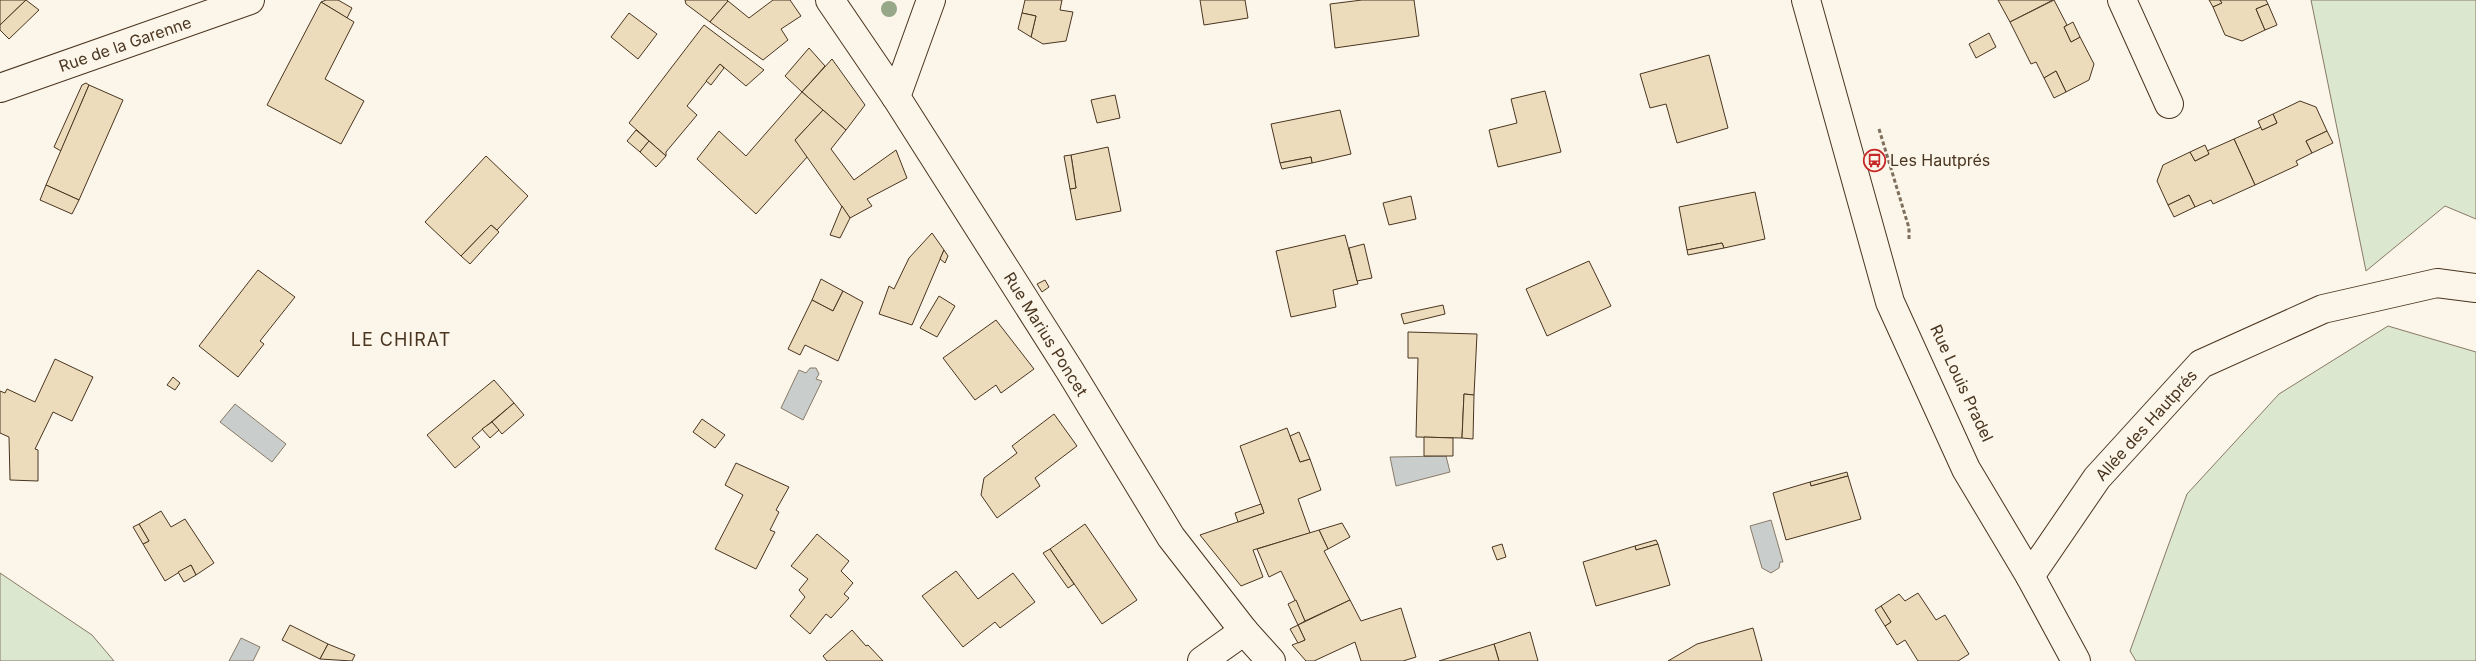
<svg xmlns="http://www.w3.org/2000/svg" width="2476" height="661" font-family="Inter,sans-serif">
<rect width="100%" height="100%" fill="#fbf6e9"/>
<!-- green -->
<g fill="#dce7d0" stroke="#887966">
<polygon points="2311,0 2476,0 2476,219 2445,206 2366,271"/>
<polygon points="2388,326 2476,352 2476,661 2136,661 2130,651 2187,494 2279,394"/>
<polygon points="0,573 92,635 114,661 0,661"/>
</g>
<!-- water -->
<g fill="#c9cecd" stroke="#887966">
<polygon points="810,368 816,368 819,374 816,379 822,381 803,420 781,408 799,370 806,373"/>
<polygon points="235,404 286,444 272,462 220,422"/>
<polygon points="1446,456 1450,472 1396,486 1390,457"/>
<polygon points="1771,520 1783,562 1780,562 1779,568 1771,573 1762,568 1750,526"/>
<polygon points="241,638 260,647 253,661 229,661"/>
</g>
<!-- building -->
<g fill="#ecdcbc" stroke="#4a3520">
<polygon points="0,0 26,0 0,25"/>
<polygon points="26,0 39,10 9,39 0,30 0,25"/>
<polygon points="326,0 338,0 352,8 347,18 321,2"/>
<polygon points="685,0 727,0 728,1 710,22 686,4"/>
<polygon points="773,0 790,0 801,16 781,29 788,40 763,60 710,22 728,1 749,18"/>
<polygon points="1025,0 1062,0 1060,10 1073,12 1066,41 1043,44 1031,37 1036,16 1022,13"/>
<polygon points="1200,0 1245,0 1248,18 1204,25"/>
<polygon points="1362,0 1414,0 1419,36 1335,48 1330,4"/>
<polygon points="1998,0 2053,0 2010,22"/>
<polygon points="2054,0 2067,25 2064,27 2071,42 2080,37 2094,64 2089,80 2066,92 2056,71 2044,78 2036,62 2031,64 2010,22"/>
<polygon points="2209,0 2220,0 2222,3 2213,7"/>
<polygon points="2220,0 2266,0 2268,4 2256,9 2265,30 2242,41 2225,35 2213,7 2222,3"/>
<polygon points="321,2 354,22 325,79 364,101 341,144 267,105"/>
<polygon points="2268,4 2277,25 2265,30 2256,9"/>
<polygon points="629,13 657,34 638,59 611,37"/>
<polygon points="1022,13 1036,16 1031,37 1018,29"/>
<polygon points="2073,22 2080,37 2071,42 2064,27"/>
<polygon points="704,25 764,70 746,86 720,64 687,106 697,115 666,152 666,156 629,123"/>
<polygon points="1989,33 1996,47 1976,58 1969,44"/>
<polygon points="809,48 825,66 802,92 785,76"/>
<polygon points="1709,55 1728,128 1677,143 1666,104 1650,108 1640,74"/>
<polygon points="832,59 865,105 846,130 802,92"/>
<polygon points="720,64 724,68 711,85 706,81"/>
<polygon points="2056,71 2066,92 2054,98 2044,78"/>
<polygon points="86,83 89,85 61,151 54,147 82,85"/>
<polygon points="89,85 123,100 79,200 46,185"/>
<polygon points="1545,91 1561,152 1498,167 1489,130 1517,123 1511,99"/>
<polygon points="802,92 823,110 795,140 808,156 756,214 697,159 719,131 746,156"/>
<polygon points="1115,95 1120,118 1097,123 1091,100"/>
<polygon points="2300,101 2316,107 2327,131 2306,141 2312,153 2296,161 2298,165 2255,185 2234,139 2261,127 2262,130 2277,123 2273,114"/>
<polygon points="823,110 846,130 831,149 854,180 896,150 907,178 867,199 872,206 850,218 795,140"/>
<polygon points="1340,110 1351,154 1312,163 1311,157 1280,163 1271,124"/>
<polygon points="2273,114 2277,123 2262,130 2258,121"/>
<polygon points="636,130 649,141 640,152 627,141"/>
<polygon points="2327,131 2333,143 2312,153 2306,141"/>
<polygon points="2234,139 2255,185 2213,204 2211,200 2195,207 2189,195 2168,205 2157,181 2163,165 2190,152 2195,161 2209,154 2207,151"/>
<polygon points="649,141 666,156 656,167 640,152"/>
<polygon points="2205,145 2209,154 2195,161 2190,152"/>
<polygon points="1108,147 1121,211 1076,220 1070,189 1076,188 1071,155"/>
<polygon points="1071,155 1076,188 1070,189 1064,156"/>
<polygon points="486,156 528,196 497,230 491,225 461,256 425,222"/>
<polygon points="1311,157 1312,163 1282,169 1280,163"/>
<polygon points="46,185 79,200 72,214 40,200"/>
<polygon points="1755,192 1765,239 1724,248 1722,243 1687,250 1679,207"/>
<polygon points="2189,195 2195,207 2174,217 2168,205"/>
<polygon points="1411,196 1416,219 1389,225 1383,203"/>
<polygon points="842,206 850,218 840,238 830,235"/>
<polygon points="491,225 499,232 470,264 461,256"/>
<polygon points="932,233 944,250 912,325 879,314 889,286 894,289 909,258"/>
<polygon points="1345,235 1358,284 1333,290 1336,307 1291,317 1276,251"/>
<polygon points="1722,243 1724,248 1688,255 1687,250"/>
<polygon points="1364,244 1372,278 1357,281 1349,248"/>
<polygon points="944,250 948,256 945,263 940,259"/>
<polygon points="1589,261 1611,306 1547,336 1526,289"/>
<polygon points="258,270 295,297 260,341 264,344 238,377 199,346"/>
<polygon points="821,279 843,291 833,311 812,300"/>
<polygon points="1045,280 1049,287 1042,292 1037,284"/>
<polygon points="843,291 863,302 838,361 805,345 800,355 788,349 812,300 833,311"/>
<polygon points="939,296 955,306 937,337 920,328"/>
<polygon points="1443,305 1445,314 1404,324 1401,314"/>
<polygon points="996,320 1034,369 1001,393 996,385 975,400 943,358"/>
<polygon points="1408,332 1477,334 1474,395 1464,394 1462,438 1416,437 1418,358 1408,358"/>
<polygon points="55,359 93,377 72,421 53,412 35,449 38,450 38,481 10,480 9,437 0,433 0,391 5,393 7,389 35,402"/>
<polygon points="173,377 180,383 175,390 167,385"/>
<polygon points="494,380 514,403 472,438 480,447 455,468 427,435"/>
<polygon points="1464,394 1474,395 1473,439 1462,438"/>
<polygon points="514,403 524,415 502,434 492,422"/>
<polygon points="1054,414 1077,446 1035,478 1040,486 997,518 981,495 984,478 1017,453 1012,446"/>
<polygon points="702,419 725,435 715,448 693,432"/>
<polygon points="492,422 499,430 490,438 482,429"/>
<polygon points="1287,428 1300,462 1310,459 1321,490 1298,499 1310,533 1253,550 1263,577 1241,586 1200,535 1264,513 1240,446"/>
<polygon points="1299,432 1310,459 1300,462 1290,436"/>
<polygon points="1424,437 1453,438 1453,456 1424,456"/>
<polygon points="736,463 789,487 776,510 779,512 770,530 775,532 756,569 715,549 743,495 725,485"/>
<polygon points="1847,472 1848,476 1811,486 1810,482"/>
<polygon points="1848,476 1861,519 1786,540 1773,493 1810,482 1811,486"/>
<polygon points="1261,504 1264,513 1238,522 1235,513"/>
<polygon points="161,511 171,527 185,519 214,563 196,575 191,565 165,581 143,544 149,541 139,524"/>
<polygon points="1342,523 1350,537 1328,549 1319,530"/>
<polygon points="139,524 149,541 143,544 133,527"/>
<polygon points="1085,524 1137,600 1102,624 1050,549"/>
<polygon points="1319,530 1328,549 1324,551 1350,600 1305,621 1281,571 1269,577 1257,549"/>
<polygon points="817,534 849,561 841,571 853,583 844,594 849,598 831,618 826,614 810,634 790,616 805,597 799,590 808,579 791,566"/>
<polygon points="1656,540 1658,544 1636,550 1635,546"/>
<polygon points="1502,544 1506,557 1497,560 1492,547"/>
<polygon points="1658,544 1670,585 1596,606 1583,562 1635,546 1636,550"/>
<polygon points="1050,549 1074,584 1068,588 1043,553"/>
<polygon points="191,565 196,575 184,582 178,572"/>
<polygon points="956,571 978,599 1013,573 1035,602 1000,628 995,622 963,647 922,596"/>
<polygon points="1918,593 1936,620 1945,615 1969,654 1958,661 1918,661 1905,640 1897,645 1885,626 1891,622 1881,606 1899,594 1905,601"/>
<polygon points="1296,600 1305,621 1298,625 1288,604"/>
<polygon points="1350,600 1361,621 1401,608 1416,657 1403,661 1361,661 1355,642 1314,661 1306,661 1292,645 1305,640 1298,625"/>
<polygon points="1881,606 1891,622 1885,626 1875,610"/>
<polygon points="290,625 328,644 320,659 282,640"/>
<polygon points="1298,625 1305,640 1298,643 1290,629"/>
<polygon points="1753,628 1762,661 1668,661 1697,644"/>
<polygon points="852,630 866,646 868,645 883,661 827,661 823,656"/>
<polygon points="1530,632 1538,661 1499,661 1494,644"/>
<polygon points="328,644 355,655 352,661 320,659"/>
<polygon points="1494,644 1499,661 1439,661"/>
</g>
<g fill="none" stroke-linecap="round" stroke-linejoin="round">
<defs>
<g id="minor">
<polyline points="830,0 896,97 1070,371 1171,537 1244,631 1271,661"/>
<polyline points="2122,0 2169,104"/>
<polyline points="0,88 250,0"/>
<polyline points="896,97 931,0"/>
<polyline points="2030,576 2097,478 2201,364 2323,309 2437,283 2476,288"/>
<polyline points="1202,661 1244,631"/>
</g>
<polyline id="secondary" points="1806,0 1890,302 1966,469 2030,576 2076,661"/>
</defs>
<!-- minor casing -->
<use href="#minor" stroke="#4a3520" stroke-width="30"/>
<!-- secondary casing -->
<use href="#secondary" stroke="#4a3520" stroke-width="30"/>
<!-- path -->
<polyline stroke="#7f6f5c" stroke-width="3" stroke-dasharray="4 2.5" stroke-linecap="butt" points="1879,129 1909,228 1909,241"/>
<!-- minor -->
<use href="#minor" stroke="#fbf6e9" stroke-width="28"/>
<!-- secondary -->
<use href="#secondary" stroke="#fbf6e9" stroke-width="28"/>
</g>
<!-- trees -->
<circle fill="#96a887" cx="889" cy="9" r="8"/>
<!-- icons -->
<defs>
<symbol id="bus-ring" viewBox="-11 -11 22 22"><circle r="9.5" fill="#fbf6e9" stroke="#c62828" stroke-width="1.5"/><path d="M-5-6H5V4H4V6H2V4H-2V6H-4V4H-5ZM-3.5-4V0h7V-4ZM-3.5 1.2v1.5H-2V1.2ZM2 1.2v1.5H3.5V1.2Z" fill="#c62828"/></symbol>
</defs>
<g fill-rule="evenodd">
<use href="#bus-ring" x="1862" y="148" width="25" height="25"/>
</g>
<g text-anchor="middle" stroke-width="4" stroke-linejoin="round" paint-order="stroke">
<!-- street labels -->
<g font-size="16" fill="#4a3520" stroke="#fbf6e9">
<text transform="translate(125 44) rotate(-19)" y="6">Rue de la Garenne</text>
<text transform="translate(1046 334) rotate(58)" y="6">Rue Marius Poncet</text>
<text transform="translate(1962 383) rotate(65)" y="6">Rue Louis Pradel</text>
<text transform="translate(2146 425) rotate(-48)" y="6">Allée des Hautprés</text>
</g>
<!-- poi labels -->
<g font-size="16" fill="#4a3520" stroke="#fbf6e9" text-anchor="start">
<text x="1890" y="166">Les Hautprés</text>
</g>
<!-- neighbourhood labels -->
<g font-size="18" letter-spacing="1" fill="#4a3520" stroke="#fbf6e9">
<text x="401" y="346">LE CHIRAT</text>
</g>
</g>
</svg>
